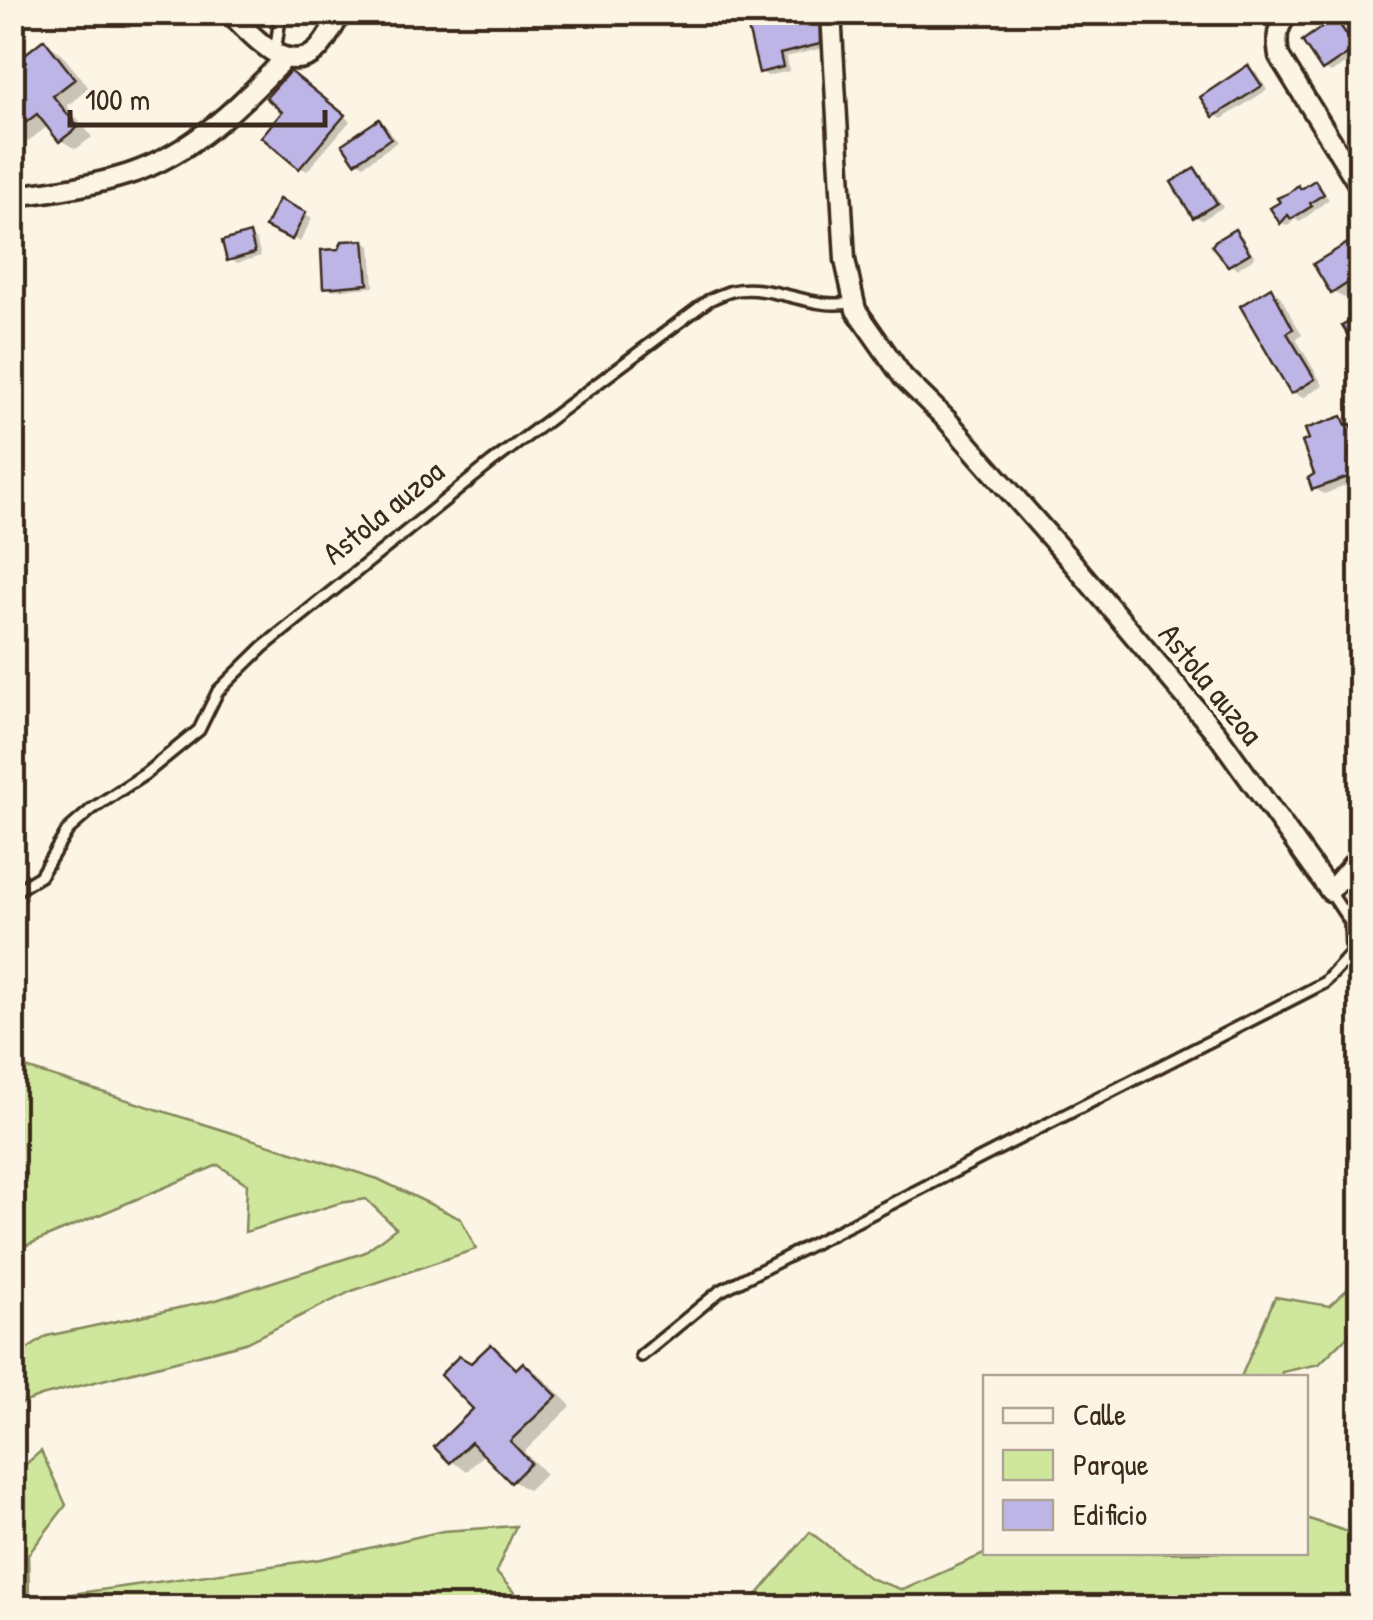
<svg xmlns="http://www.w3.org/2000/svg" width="1373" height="1620" font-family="'Patrick Hand',sans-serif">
<rect width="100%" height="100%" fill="#fcf5e5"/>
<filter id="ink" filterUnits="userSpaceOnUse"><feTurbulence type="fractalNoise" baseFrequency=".01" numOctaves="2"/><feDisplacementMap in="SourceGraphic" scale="20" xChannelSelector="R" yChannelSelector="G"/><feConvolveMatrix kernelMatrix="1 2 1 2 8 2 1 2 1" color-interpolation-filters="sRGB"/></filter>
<g filter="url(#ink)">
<!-- green -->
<g fill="#cfe79c" stroke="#85885d" stroke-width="2.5">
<polygon points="13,1064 378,1179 461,1219 476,1249 352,1291 245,1343 41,1396 13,1407 13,1359 47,1336 216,1300 363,1253 396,1228 366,1199 340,1203 245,1232 247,1184 218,1165 13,1251"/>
<polygon points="1360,1278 1360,1324 1319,1364 1282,1372 1281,1377 1241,1377 1275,1297 1329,1306"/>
<polygon points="41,1451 66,1505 28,1555 29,1600 321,1559 443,1531 516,1526 496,1572 527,1607 13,1607 13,1475"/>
<polygon points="1306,1518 1360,1536 1360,1607 747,1607 810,1532 869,1578 903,1590 986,1553 1306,1552"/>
</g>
<!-- shadow -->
<g fill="#0003">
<polygon points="758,12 825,12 827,47 786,57 789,71 768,76 761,72"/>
<polygon points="1336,21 1343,25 1360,54 1331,73 1324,69"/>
<polygon points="12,38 30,54 44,42 60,52 89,88 67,106 92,137 76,149 60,140 49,125 12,154"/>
<polygon points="1249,68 1256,72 1267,90 1222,119 1215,115"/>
<polygon points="298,78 350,121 307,171 300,167 286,111"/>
<polygon points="379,122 386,126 397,142 364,165 357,161"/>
<polygon points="1195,171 1202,175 1223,207 1202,220 1195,216"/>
<polygon points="1315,183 1329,199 1300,222 1295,219 1288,226 1281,222 1303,190"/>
<polygon points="280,202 312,218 300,242 268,226"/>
<polygon points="1235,232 1242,236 1255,257 1237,269 1229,264"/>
<polygon points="249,236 256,240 261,256 237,263 229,259"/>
<polygon points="1356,240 1360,243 1360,288 1344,298 1333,292"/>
<polygon points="364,242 371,246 374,287 333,290 326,286 341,251"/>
<polygon points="1271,290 1280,296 1302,335 1296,339 1323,385 1303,398 1293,392"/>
<polygon points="1342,419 1360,432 1360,489 1351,484 1324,494 1314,488 1317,475"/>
<polygon points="491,1347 519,1369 523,1365 539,1374 571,1406 524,1452 546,1474 528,1490 513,1481 485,1453 467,1471 451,1461 477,1409 472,1366"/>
</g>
<!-- building -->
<g fill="#beb5e7" stroke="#3b2a1e" stroke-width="2.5">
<polygon points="744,12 819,12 820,44 780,54 783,67 759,73"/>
<polygon points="1335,18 1356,48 1322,71 1302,41"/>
<polygon points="44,39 75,79 53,96 78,127 59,142 37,114 12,133 12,40 24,55"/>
<polygon points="1248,65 1262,86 1213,117 1200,97"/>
<polygon points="290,71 345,115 299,169 261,137 282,112 266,98"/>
<polygon points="379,119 391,138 355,163 342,144"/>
<polygon points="1195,168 1217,203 1193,218 1171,182"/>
<polygon points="1315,180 1324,194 1310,203 1312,206 1291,219 1288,215 1280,224 1270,208 1280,202 1277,198 1289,193 1298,185 1301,189"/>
<polygon points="279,199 306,212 292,240 265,227"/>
<polygon points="1235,229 1250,253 1228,266 1212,246 1215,241"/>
<polygon points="250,233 255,253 227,261 222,241"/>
<polygon points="1356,238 1360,245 1360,275 1331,294 1313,264"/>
<polygon points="364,240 368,284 323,288 321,250 339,249 342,241"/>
<polygon points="1271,287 1293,329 1287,333 1315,379 1291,394 1240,306"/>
<polygon points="1360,315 1360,355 1342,326"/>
<polygon points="1342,416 1346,425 1351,424 1360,448 1360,508 1348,477 1312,490 1308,478 1314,474 1302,442 1309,439 1305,429"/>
<polygon points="491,1344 516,1369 523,1362 557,1396 510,1441 531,1463 511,1483 471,1442 450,1463 434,1447 473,1409 440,1375 459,1356 471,1363"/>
</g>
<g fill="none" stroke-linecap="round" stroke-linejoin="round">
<defs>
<g id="service">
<polyline points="275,52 281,12"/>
<path d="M12,893L40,876L68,830L92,809L145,774L199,730L218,691L263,647L491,463L709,300C716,297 724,293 732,291C772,282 813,312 854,302"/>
<polyline points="641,1356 720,1291 1324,983 1351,954 1350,922 1330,892"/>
</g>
<g id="minor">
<path d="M229,12C249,32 284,76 315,52C326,43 334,24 342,12"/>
<polyline points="831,12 845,260 856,310 903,377 947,420 1072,562 1217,734 1330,891 1360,856"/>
<path d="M1291,12C1276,25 1276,38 1279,56L1360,187"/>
<path d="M12,196C50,192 92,186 129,174C191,154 241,105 285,58"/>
</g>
</defs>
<!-- service casing -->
<use href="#service" stroke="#3b2a1e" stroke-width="16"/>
<!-- minor casing -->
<use href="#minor" stroke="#3b2a1e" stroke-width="25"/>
<!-- service -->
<use href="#service" stroke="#fcf5e5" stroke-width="9"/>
<!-- minor -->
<use href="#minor" stroke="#fcf5e5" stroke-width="18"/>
</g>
</g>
<g text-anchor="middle" stroke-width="10" stroke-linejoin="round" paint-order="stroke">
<!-- street labels -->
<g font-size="32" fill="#3b2a1e" stroke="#fcf5e5">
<text transform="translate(383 512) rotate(-39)" y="11">Astola auzoa</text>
<text transform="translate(1211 684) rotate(51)" y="11">Astola auzoa</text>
</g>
</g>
<!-- margin -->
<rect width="1373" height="1620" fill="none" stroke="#fcf5e5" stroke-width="50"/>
<rect x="25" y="25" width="1323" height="1570" fill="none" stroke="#3b2a1e" stroke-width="4" filter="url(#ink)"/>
<!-- legend -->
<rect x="983" y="1375" width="325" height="180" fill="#fcf5e5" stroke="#afa495" stroke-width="2.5"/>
<rect x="1003" y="1408" width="50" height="15" fill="#fcf5e5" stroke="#afa495" stroke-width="2.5"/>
<text x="1073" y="1425" font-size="30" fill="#3b2a1e">Calle</text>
<rect x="1003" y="1450" width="50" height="30" fill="#cfe79c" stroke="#afa495" stroke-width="2.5"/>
<text x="1073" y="1475" font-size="30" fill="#3b2a1e">Parque</text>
<rect x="1003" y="1500" width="50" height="30" fill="#beb5e7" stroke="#afa495" stroke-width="2.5"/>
<text x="1073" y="1525" font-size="30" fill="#3b2a1e">Edificio</text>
<!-- scale -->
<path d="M70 110v15h255v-15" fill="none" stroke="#3b2a1e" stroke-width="5"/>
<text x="85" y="110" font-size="30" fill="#3b2a1e" stroke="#fcf5e5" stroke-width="8" paint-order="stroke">100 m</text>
</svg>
